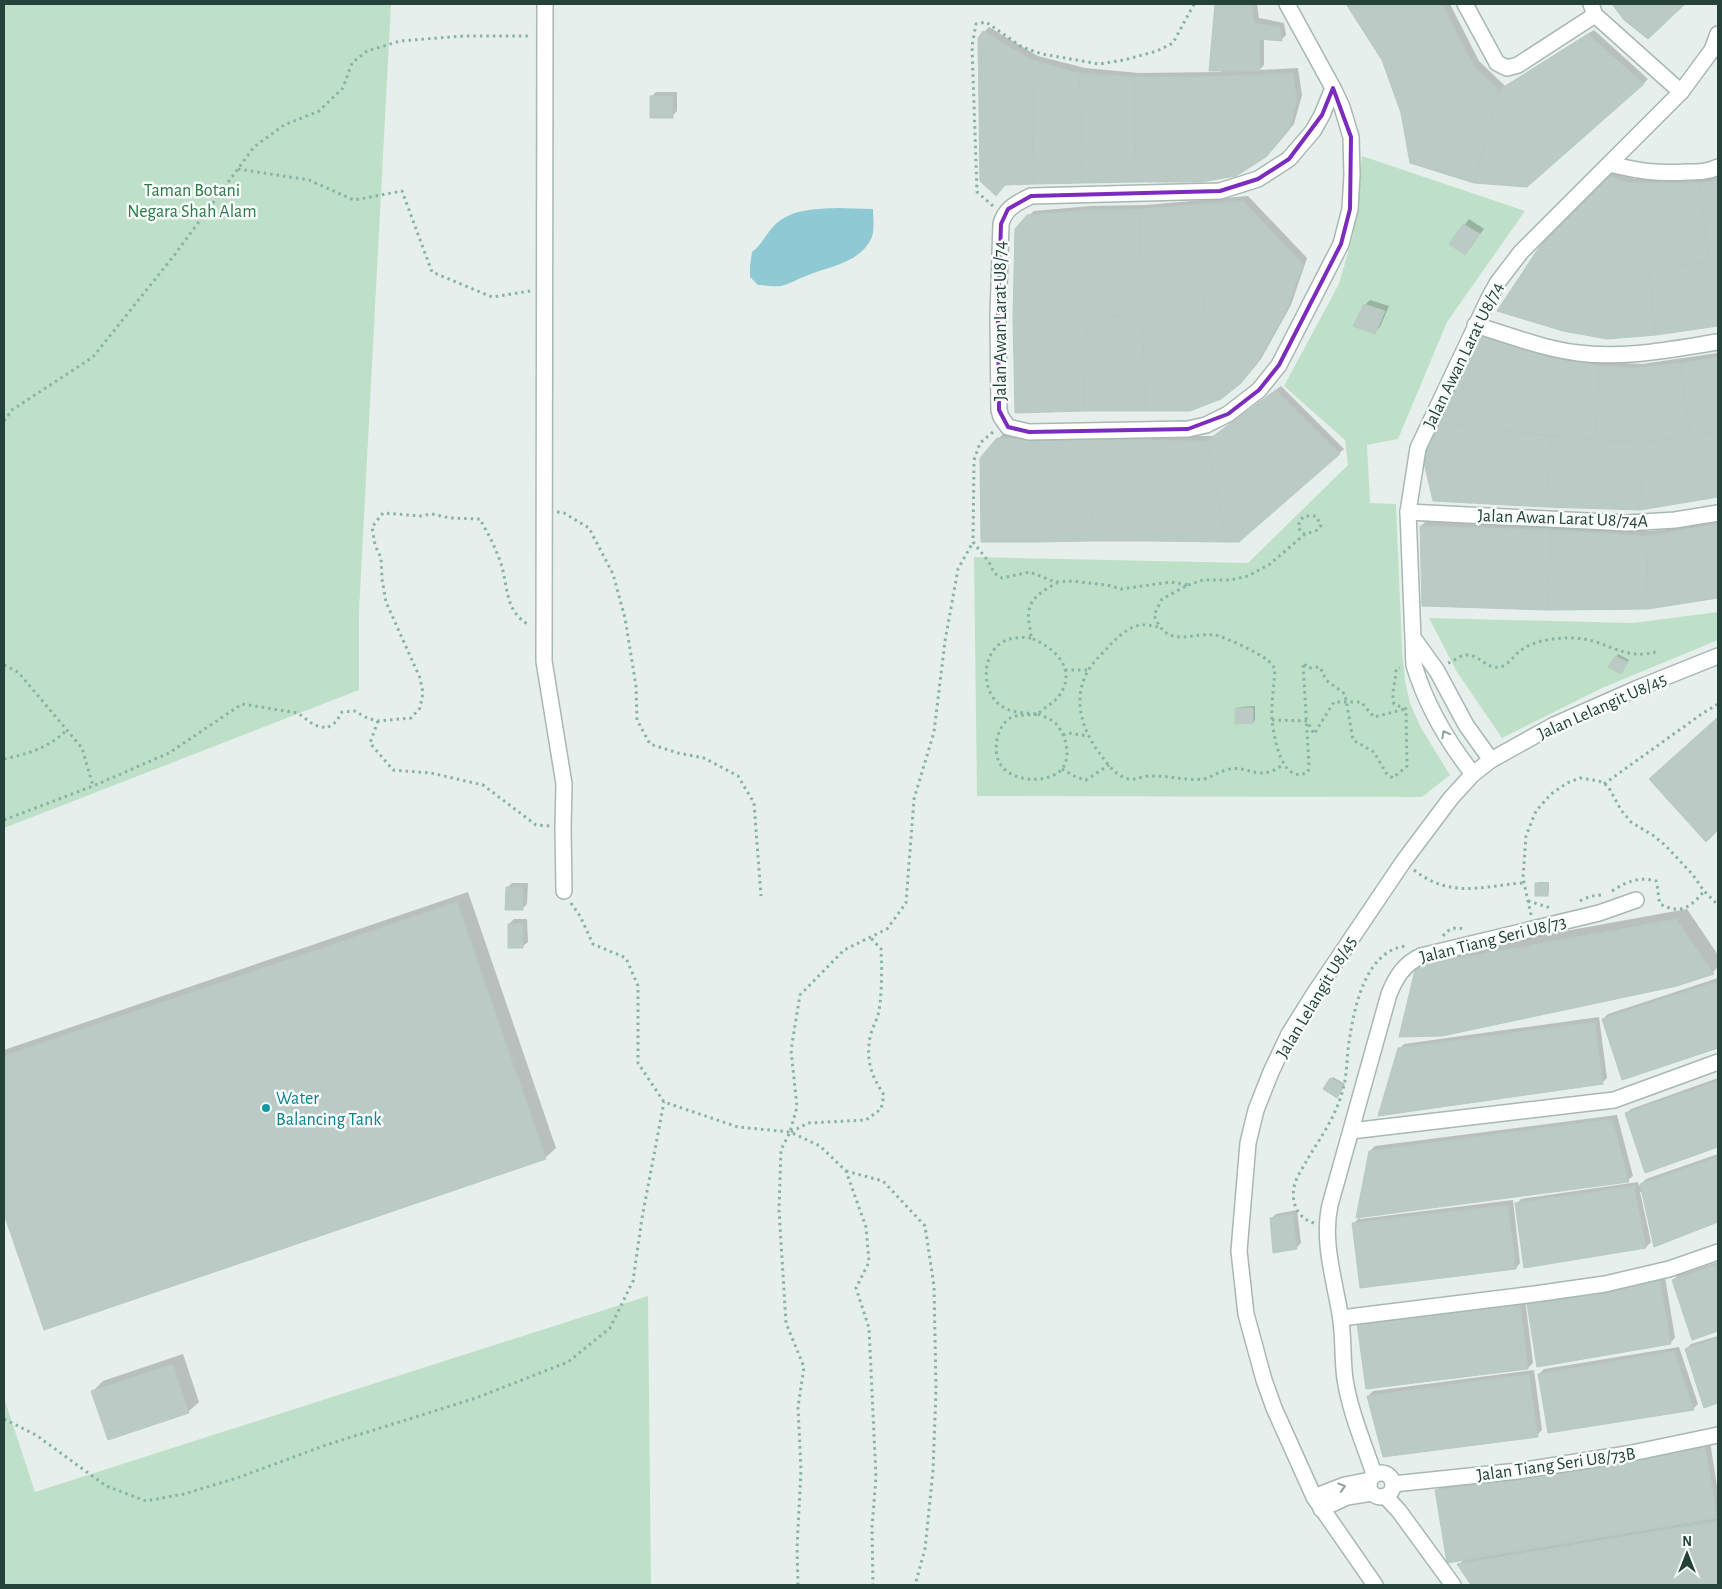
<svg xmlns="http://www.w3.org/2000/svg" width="1722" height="1589" font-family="'Alegreya Sans',sans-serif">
<rect width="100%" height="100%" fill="#e6efeb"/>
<!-- green -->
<g fill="#bfe0c8">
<polygon points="4,4 391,4 359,612 359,690 4,828"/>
<polygon points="1362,156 1525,211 1447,322 1398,439 1367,445 1370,503 1396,504 1402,649 1405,681 1410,703 1421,728 1450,775 1422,797 977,796 974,557 1248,563 1348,465 1345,440 1284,386 1339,284 1353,235"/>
<polygon points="1718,612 1718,640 1602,688 1502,738 1457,672 1429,618 1633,623"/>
<polygon points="648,1296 651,1585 4,1585 4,1398 35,1492"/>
</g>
<!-- water -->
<path fill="#8ec9d4" d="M837,208L873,209C873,218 875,231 871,239C860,263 827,267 806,276C797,279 790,284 781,286C773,287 765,285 758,285L750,277V266L752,252C761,245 765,236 772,228C788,209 814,209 837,208Z"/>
<!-- shadow -->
<g fill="#0003">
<polygon points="1216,4 1257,4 1259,18 1284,23 1286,35 1281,40 1264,38 1264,65 1259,70 1298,68 1302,95 1294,124 1271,151 1201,181 984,32 989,27 1038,56 1085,68 1139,73 1221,72 1221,70 1211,70"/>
<polygon points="1348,4 1450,4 1479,61 1505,86 1594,30 1648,79 1643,84 1403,112 1384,59"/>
<polygon points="1613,4 1683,4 1648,37 1625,20"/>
<polygon points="656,92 677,92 677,111 672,116 651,97"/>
<polygon points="1611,171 1635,179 1704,179 1718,177 1718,325 1655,334 1543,244"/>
<polygon points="1248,196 1307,258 1291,305 1261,359 1245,378 1028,216 1034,211 1090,206 1146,205"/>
<polygon points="1469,219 1484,229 1465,253 1451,244"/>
<polygon points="1370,300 1389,306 1380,327 1375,332 1365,305"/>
<polygon points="1484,332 1606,362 1642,364 1718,353 1718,495 1640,509 1436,424 1479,337"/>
<polygon points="1281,386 1344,449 1239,541 998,439 1003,434 1213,436"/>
<polygon points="1426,521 1652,531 1718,522 1718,598 1648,608 1421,526"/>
<polygon points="1618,654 1629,660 1623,670 1616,657"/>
<polygon points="1255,706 1255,720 1253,722 1237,709 1239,707"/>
<polygon points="1718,718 1718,829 1706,840 1655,774"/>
<polygon points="1538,882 1549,882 1549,892 1547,894 1536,884"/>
<polygon points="512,883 528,883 527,904 522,909 507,888"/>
<polygon points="468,892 556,1148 545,1158 44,1328 4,1211 4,1050"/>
<polygon points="1687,909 1718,955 1718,967 1713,972 1417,967 1428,956"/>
<polygon points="514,919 527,919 528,942 523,946 509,924"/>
<polygon points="1718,978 1718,1047 1623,1078 1603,1019 1608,1014"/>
<polygon points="1599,1017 1607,1078 1602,1083 1399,1049 1404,1044"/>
<polygon points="1333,1077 1345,1084 1337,1096 1331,1079"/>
<polygon points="1718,1078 1718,1146 1646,1171 1626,1114 1631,1109"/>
<polygon points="1617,1115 1633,1176 1628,1180 1370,1151 1375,1146"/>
<polygon points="1718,1154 1718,1221 1655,1245 1643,1192 1640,1192 1651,1242 1646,1247 1516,1204 1521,1199 1638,1182 1639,1186 1646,1179"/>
<polygon points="1513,1200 1520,1263 1516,1268 1353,1224 1360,1217 1360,1219"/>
<polygon points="1297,1210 1301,1243 1296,1248 1271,1219 1276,1214"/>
<polygon points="1718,1262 1718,1330 1692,1338 1673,1280 1678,1275"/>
<polygon points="1665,1277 1675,1338 1670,1343 1528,1304 1533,1299"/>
<polygon points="1525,1299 1533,1363 1528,1368 1359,1324 1364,1319"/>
<polygon points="1718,1336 1718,1402 1705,1406 1686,1349 1691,1344"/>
<polygon points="1679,1347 1698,1404 1693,1409 1539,1374 1544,1369"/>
<polygon points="183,1354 199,1402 188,1412 93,1391 103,1381"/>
<polygon points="1534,1370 1542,1430 1537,1435 1368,1396 1373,1391"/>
<polygon points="1710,1441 1718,1493 1718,1515 1715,1518 1718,1518 1718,1585 1472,1585 1459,1565 1465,1558 1436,1491 1441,1486"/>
</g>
<!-- building -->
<g fill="#bbcac4" stroke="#b8c9c2">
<polygon points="1215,4 1252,4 1254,23 1280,27 1282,41 1259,39 1260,71 1209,71"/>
<polygon points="1346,4 1443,4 1454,27 1382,60"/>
<polygon points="1612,4 1685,4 1648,39 1624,20"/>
<polygon points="1454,27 1474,66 1499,90 1474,183 1410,163 1401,113 1382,60"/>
<polygon points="983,31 1032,60 1034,184 1005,185 996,196 980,181 978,38"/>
<polygon points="1588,34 1644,84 1527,187 1474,183 1499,90"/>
<polygon points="1032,60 1079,73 1083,183 1034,184"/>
<polygon points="1079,73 1134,77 1136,182 1083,183"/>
<polygon points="1293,73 1297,101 1289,130 1266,157 1236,176 1201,182 1201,77"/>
<polygon points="1134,77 1201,77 1201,182 1136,182"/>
<rect x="650" y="96" width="23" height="22"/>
<polygon points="1605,175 1630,183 1699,183 1709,262 1649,270 1542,243"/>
<polygon points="1718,180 1718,261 1709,262 1699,183"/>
<polygon points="1243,201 1303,264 1286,311 1256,365 1204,316 1202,204"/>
<polygon points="1202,204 1204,316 1141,315 1140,209"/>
<polygon points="1140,209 1141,315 1086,318 1085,210"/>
<polygon points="1085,210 1086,318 1013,318 1015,229 1027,215"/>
<polygon points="1463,224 1480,234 1465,255 1449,244"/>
<polygon points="1542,243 1649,270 1656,335 1607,339 1563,331 1497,311"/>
<polygon points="1718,261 1718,326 1656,335 1649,270"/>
<polygon points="1364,304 1385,311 1375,334 1353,326"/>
<polygon points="1141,315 1204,316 1256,365 1240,384 1221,399 1190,411 1146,411"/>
<polygon points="1141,315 1146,411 1084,411 1086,318"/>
<polygon points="1013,318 1086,318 1084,411 1015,413"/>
<polygon points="1478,336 1600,366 1595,440 1435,423"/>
<polygon points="1718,357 1718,432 1690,436 1680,363"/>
<polygon points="1680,363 1690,436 1643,442 1595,440 1600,366 1636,368"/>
<polygon points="1276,390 1340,454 1239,542 1226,542 1207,441"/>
<polygon points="1435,423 1551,436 1546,507 1433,501 1423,458"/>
<polygon points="1718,432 1718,497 1640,510 1643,442"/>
<polygon points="1551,436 1595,440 1643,442 1640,510 1546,507"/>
<polygon points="997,438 1038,439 1039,542 981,542 980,458"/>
<polygon points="1093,438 1150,440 1151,541 1092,541"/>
<polygon points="1093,438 1092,541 1039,542 1038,439"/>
<polygon points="1150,440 1207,441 1226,542 1151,541"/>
<polygon points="1718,524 1718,598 1648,609 1646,536"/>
<polygon points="1420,526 1551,530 1548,610 1422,606"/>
<polygon points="1551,530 1646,536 1648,609 1548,610"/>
<polygon points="1615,656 1628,662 1621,674 1608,667"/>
<polygon points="1235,708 1253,708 1253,723 1235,724"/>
<polygon points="1718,717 1718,830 1706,842 1649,779"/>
<rect x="1535" y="883" width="13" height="13"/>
<polygon points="506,887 523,887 523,910 505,910"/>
<polygon points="457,902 546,1159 44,1330 4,1214 4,1056"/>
<polygon points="1676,919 1714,974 1677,986 1442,1036 1399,1037 1416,966"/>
<polygon points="523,923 523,948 508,948 508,924"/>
<polygon points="1718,981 1718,1048 1622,1080 1602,1019"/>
<polygon points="1595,1022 1603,1084 1378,1116 1398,1048"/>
<polygon points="1330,1078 1344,1086 1337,1098 1323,1089"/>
<polygon points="1718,1081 1718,1147 1645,1173 1625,1113"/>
<polygon points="1612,1119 1629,1182 1356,1218 1369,1151"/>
<polygon points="1718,1157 1718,1222 1654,1247 1640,1184"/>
<polygon points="1634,1186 1646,1248 1524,1268 1515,1203"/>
<polygon points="1508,1205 1516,1269 1360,1288 1352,1223"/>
<polygon points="1293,1214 1297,1249 1273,1253 1270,1218"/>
<polygon points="1718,1264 1718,1331 1692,1340 1672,1280"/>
<polygon points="1660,1281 1671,1344 1537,1367 1527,1304"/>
<polygon points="1520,1303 1528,1369 1366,1389 1357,1324"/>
<polygon points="1718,1338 1718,1403 1704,1408 1685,1349"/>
<polygon points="1674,1351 1694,1410 1548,1433 1538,1374"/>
<polygon points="173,1364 189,1413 108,1440 91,1391"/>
<polygon points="1529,1374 1538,1437 1383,1457 1367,1396"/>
<polygon points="1705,1446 1717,1518 1447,1563 1435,1490"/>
<polygon points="1718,1521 1718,1585 1471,1585 1457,1564"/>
</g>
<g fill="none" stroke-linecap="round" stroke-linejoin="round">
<defs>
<g id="minor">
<polyline points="545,4 544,661 564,784 563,828 564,891"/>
<polyline points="1287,4 1333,88"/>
<polyline points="1465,4 1497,63 1507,68 1518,65 1595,15"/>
<polyline points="1591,4 1595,15 1681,92"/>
<path d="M1333,88L1342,107L1351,137L1352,175L1350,209L1341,244L1279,365L1259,390L1228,414L1206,425L1188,429L1029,432L1008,427L1001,417L999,410L998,316L1001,224C1005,208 1017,203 1031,196L1220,191L1258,179L1289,159L1313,131L1322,115Z"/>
<path d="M1609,164C1639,171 1656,174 1687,172C1698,172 1708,172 1718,167"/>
<path d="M1475,325C1509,335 1544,349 1578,353C1625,359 1672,349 1718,342"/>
<polyline points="1408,512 1627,523 1675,520 1718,513"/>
<polyline points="1414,639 1437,671 1466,725 1491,760"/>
<path d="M1473,774C1447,741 1426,705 1414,665L1408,512L1418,448L1489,298L1498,282L1521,252L1681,92L1712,50L1718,34"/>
<polyline points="1351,1131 1614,1100 1718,1062"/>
<polyline points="1341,1318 1535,1294 1605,1284 1669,1269 1718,1252"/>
<circle cx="1381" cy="1485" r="12"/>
<path d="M1374,1474C1364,1444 1350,1412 1345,1379C1342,1358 1344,1336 1340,1314C1334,1278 1322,1241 1330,1205L1389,994C1396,977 1404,964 1421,956L1599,913L1636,900"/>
<polyline points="1393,1484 1518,1471 1627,1454 1718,1435"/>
<polyline points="1385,1496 1399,1511 1453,1585"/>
<polyline points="1314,1497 1345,1485 1370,1480"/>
<polyline points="1321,1509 1347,1497 1372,1493"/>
<polyline points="1375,1585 1314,1497 1274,1408 1264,1380 1246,1314 1239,1251 1248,1143 1256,1110 1271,1072 1289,1034 1314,994 1403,862 1451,798 1473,774 1491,760 1554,725 1638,688 1718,656"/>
</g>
</defs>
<!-- minor casing -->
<use href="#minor" stroke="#a8b8b2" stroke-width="18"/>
<!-- path -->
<g stroke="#86b3a5" stroke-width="3" stroke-dasharray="2.5 4" stroke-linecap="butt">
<polyline points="238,169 309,180 354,200 402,191 432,272 492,297 530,291"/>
<polyline points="993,206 977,192 972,46 976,24 986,22 1022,47 1042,54 1099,64 1124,60 1157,51 1173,43 1194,4"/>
<polyline points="4,421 12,410 93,357 176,253 254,147 284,125 319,111 343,88 352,63 367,51 400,41 464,36 530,36"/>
<path d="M993,432L980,443L974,460L973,542L989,562L994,573L1002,578L1030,572L1055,582L1072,581L1107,585L1121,589L1171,582L1188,585L1162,599L1154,615C1168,650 1188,632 1215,635C1223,636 1261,654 1267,660C1270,662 1273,666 1275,669C1274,686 1271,704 1272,720C1274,738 1282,786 1308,772L1309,766L1303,663L1308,668L1320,667L1326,680L1345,694L1353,740L1374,752L1386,773L1393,778L1407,766L1406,709L1394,704C1391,692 1396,682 1396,669L1400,668"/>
<polyline points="557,512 564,513 589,528 613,574 625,618 636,686 637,720 650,744 678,753 704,758 738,776 754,803 761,896"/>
<polyline points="1188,585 1203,580 1230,580 1248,576 1270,564 1305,534 1318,530 1321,525 1316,516 1305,516 1300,520 1298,527 1302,533 1305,534"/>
<path d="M1158,627C1136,621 1126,629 1111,644C1102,654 1090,664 1085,677C1073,703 1084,734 1101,755C1107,764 1115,774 1125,778C1133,781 1140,777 1148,776C1167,775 1185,781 1204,779C1212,777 1218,772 1226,770C1248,763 1258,784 1284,764"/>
<path d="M1031,638C1021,637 1010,637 1001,643C980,657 982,695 1003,707C1013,713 1026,713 1038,714C1044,707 1053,704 1059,696C1078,669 1055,648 1031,638C1031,630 1027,618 1029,610C1031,597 1047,588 1057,583"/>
<path d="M1448,663C1455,661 1461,654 1468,655C1482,656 1488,672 1503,666C1510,663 1514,655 1520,651C1534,640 1554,638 1571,638C1605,637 1622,663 1659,651"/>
<polyline points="4,665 18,672 82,748 93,786"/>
<polyline points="1065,670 1088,670"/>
<path d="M1038,714C1045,717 1052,719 1057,725C1067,737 1072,760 1060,771C1044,785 1008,781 999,762C992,747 998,721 1015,716C1022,715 1030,715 1038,714Z"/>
<polyline points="1272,720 1307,721 1314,734 1334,702 1361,702 1374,717 1405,709"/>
<polyline points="378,721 370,743 393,770 431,773 483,785 536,825 550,826"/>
<polyline points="1063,735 1068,733 1088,736"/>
<path d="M4,759C28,754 48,748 67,730"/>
<polyline points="1062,769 1076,777 1086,780 1109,765"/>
<polyline points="1604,784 1703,713 1718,704"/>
<path d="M4,820L93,786L169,753L242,704L298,713L314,725L327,728L336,722L342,712L355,711L367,718L378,721L411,718L420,708L423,693L420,678L386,602L382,579L381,558L375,545L372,527L383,513L420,516L432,514L450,518L480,519C487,532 495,546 500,561C509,585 503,610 529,625"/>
<path d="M1414,870C1451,899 1481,886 1523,883"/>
<path d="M1612,891C1626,882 1639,876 1656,881C1658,886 1658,897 1660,904C1681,915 1691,907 1704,891"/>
<polyline points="1528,901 1551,908"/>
<path d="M1580,901C1587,897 1594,895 1602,895"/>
<polyline points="571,903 580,916 593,944 626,958 638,986 638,1063 664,1102 738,1127 790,1132 820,1146 846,1171 866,1227 869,1262 856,1288 869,1328 876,1477 872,1527 873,1585"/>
<polyline points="1531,915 1523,878 1526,836 1536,811 1551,794 1567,783 1580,778 1599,781 1608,786 1621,810 1631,822 1654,836 1666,846 1693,875 1704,891 1718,905"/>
<path d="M1443,936C1449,928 1456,926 1466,930"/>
<path d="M791,1132L808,1123L866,1120L881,1109L884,1095C871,1075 866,1061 870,1037C872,1028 877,1020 879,1011C882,991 882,969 881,949L870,937"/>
<polyline points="846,1171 883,1181 925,1226 934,1286 936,1389 933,1471 925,1549 915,1585"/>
<path d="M1314,1223C1298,1218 1291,1204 1294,1187C1296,1177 1303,1168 1307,1160C1319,1140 1334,1119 1341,1096C1348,1077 1346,1056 1350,1036C1355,1004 1367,949 1407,946"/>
<polyline points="4,1419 36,1435 106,1486 146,1501 184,1494 237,1478 326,1445 476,1398 568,1362 610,1328 633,1281 642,1218 664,1102"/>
<polyline points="798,1585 797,1548 801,1470 798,1407 804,1367 786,1323 779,1210 781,1150 790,1132 797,1107 791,1050 800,995 844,950 887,929 906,903 914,799 934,732 945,641 958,569 973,542"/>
</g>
<!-- minor -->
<use href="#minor" stroke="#fff" stroke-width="15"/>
</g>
<!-- one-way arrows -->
<defs><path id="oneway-chevron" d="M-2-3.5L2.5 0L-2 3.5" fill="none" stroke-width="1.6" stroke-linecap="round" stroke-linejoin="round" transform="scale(1.25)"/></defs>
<g stroke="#92a09c">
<use href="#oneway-chevron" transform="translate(1445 734) rotate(-119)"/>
<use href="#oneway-chevron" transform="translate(1342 1487) rotate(-17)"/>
</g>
<!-- marked area -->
<path fill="none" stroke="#7b2cbf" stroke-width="4" stroke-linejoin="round" d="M1333,88L1351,137L1350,209L1341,244L1279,365L1259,390L1228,414L1188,429L1029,432L1008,427L999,410L998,316L1001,224L1008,209L1031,196L1220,191L1258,179L1289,159L1322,115Z"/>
<!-- markers -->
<circle fill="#0f9aa8" stroke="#f7fbf9" stroke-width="2" cx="266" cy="1108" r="5"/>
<g text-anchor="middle" stroke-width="5" stroke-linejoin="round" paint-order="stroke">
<!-- park labels -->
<g font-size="18" fill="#2d7a4b" stroke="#f7fbf9">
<text x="192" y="196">Taman Botani<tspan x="192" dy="21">Negara Shah Alam</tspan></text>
</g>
<!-- street labels -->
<g font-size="18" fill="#24423a" stroke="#f7fbf9">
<text transform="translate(1000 321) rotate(-90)" y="6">Jalan Awan Larat U8/74</text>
<text transform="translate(1463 355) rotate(-64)" y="6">Jalan Awan Larat U8/74</text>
<text transform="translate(1563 518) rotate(2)" y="6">Jalan Awan Larat U8/74A</text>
<text transform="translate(1602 706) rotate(-24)" y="6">Jalan Lelangit U8/45</text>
<text transform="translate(1493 939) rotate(-14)" y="6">Jalan Tiang Seri U8/73</text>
<text transform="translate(1316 997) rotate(-59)" y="6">Jalan Lelangit U8/45</text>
<text transform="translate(1556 1464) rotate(-8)" y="6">Jalan Tiang Seri U8/73B</text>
</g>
<!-- culture labels -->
<g font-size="18" fill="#0d838f" stroke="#f7fbf9" text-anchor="start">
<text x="276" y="1104">Water<tspan x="276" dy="21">Balancing Tank</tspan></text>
</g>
</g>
<!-- border -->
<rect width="1722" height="1589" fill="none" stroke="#24423a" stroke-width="10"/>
<!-- north arrow -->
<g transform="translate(1687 1554)" stroke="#f7fbf9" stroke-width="4" paint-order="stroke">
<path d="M0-4L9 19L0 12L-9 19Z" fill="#24423a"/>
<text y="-8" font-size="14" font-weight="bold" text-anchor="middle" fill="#24423a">N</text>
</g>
</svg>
